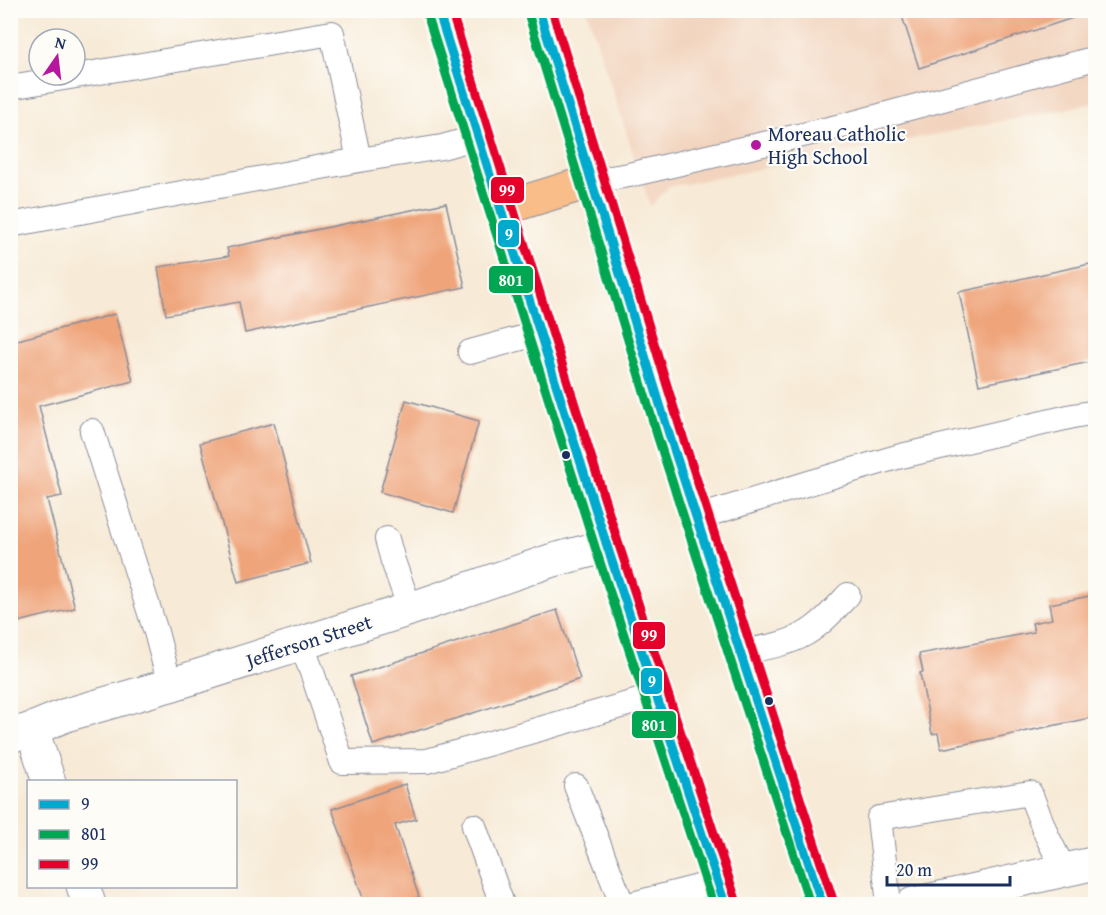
<svg xmlns="http://www.w3.org/2000/svg" width="1106" height="915" font-family="'Gentium Book Plus',serif">
<rect width="100%" height="100%" fill="#fdfcf7"/>
<filter id="ink" filterUnits="userSpaceOnUse"><feTurbulence type="fractalNoise" baseFrequency=".0167" numOctaves="2"/><feDisplacementMap in="SourceGraphic" scale="12" xChannelSelector="R" yChannelSelector="G"/><feConvolveMatrix kernelMatrix="1 2 1 2 8 2 1 2 1" color-interpolation-filters="sRGB"/></filter>
<filter id="wash" filterUnits="userSpaceOnUse"><feTurbulence type="fractalNoise" baseFrequency=".008" numOctaves="4" result="noise"/><feDisplacementMap in="SourceGraphic" scale="24" xChannelSelector="R" yChannelSelector="G"/><feGaussianBlur stdDeviation="1.35" result="paint"/><feColorMatrix in="noise" values="0 0 0 0 0 0 0 0 0 0 0 0 0 0 0 0 0 1.4 0 .05"/><feComposite in="paint" operator="in"/></filter>
<g filter="url(#wash)">
<rect width="100%" height="100%" fill="#f7ead6"/>
<!-- built -->
<polygon fill="#f2d4be" points="587,11 1095,11 1095,103 669,187 650,206"/>
<g id="blocks">
<!-- building -->
<g fill="#efa47a">
<polygon points="900,10 1075,10 1076,17 919,68"/>
<polygon points="446,203 465,287 245,333 239,302 166,315 158,267 229,256 227,248"/>
<polygon points="1095,263 1095,361 979,385 959,292"/>
<polygon points="115,314 133,381 39,406 62,496 47,499 75,608 10,624 10,342"/>
<polygon points="406,400 479,421 453,513 380,492"/>
<polygon points="274,423 311,563 238,582 200,443"/>
<polygon points="1095,595 1095,717 941,749 938,733 932,734 920,673 923,672 919,654 1034,632 1032,623 1052,619 1049,604"/>
<polygon points="557,610 580,679 373,745 351,676"/>
<polygon points="405,784 416,819 395,825 419,897 397,904 365,904 332,809"/>
</g>
</g>
</g>
<g filter="url(#ink)">
<use href="#blocks" fill-opacity="0" stroke="#898c9a" stroke-width="1.5"/>
<g fill="none" stroke-linecap="round" stroke-linejoin="round">
<defs>
<g id="service">
<polyline points="10,87 332,33 359,160 10,225"/>
<polyline points="359,160 442,147 478,137"/>
<polyline points="592,181 629,175 846,125 1096,58"/>
<polyline points="470,352 540,333"/>
<polyline points="92,431 156,632 170,685"/>
<polyline points="696,518 809,483 897,457 1073,416 1096,412"/>
<polyline points="387,539 393,561 410,609"/>
<polyline points="301,643 313,675 342,762 427,761 656,696"/>
<path d="M740,652C762,648 786,645 805,634C822,624 835,609 848,595"/>
<polyline points="576,786 622,904"/>
<polyline points="474,826 502,904"/>
<polyline points="632,904 717,882"/>
<polyline points="889,904 879,818 1030,793 1047,836 1064,870"/>
</g>
<g id="minor">
<polyline points="32,729 49,782"/>
<polyline points="10,736 32,729 66,715 170,685 410,609 550,561 607,546"/>
<polyline points="83,886 89,904"/>
<polyline points="913,904 1096,863"/>
</g>
<g id="primary">
<polyline points="438,10 607,546 725,904"/>
<path d="M539,10C566,99 593,188 620,277C684,487 755,695 822,904"/>
<polyline points="501,209 592,181"/>
</g>
</defs>
<!-- service casing -->
<use href="#service" stroke="#898c9a" stroke-width="26"/>
<!-- minor casing -->
<use href="#minor" stroke="#898c9a" stroke-width="35"/>
<!-- primary casing -->
<use href="#primary" stroke="#898c9a" stroke-width="35"/>
<!-- service -->
<use href="#service" stroke="#fff" stroke-width="24"/>
<!-- minor -->
<use href="#minor" stroke="#fff" stroke-width="33"/>
<!-- primary -->
<use href="#primary" stroke="#f8bd89" stroke-width="33"/>
<defs>
<g id="bus-1">
<polyline points="438,10 607,546 725,904"/>
<polyline points="539,10 669,434 822,904"/>
</g>
<g id="bus-2">
<polyline points="528,13 658,438 810,904"/>
<polyline points="427,14 596,550 713,904"/>
</g>
<g id="bus-3">
<polyline points="451,10 618,542 736,900"/>
<polyline points="552,10 681,431 833,900"/>
</g>
</defs>
<!-- bus-1 casing -->
<use href="#bus-1" stroke="#fdfcf7" stroke-width="14"/>
<!-- bus-2 casing -->
<use href="#bus-2" stroke="#fdfcf7" stroke-width="14"/>
<!-- bus-3 casing -->
<use href="#bus-3" stroke="#fdfcf7" stroke-width="14"/>
<!-- bus-1 -->
<use href="#bus-1" stroke="#00a9ce" stroke-width="9"/>
<!-- bus-2 -->
<use href="#bus-2" stroke="#00a651" stroke-width="9"/>
<!-- bus-3 -->
<use href="#bus-3" stroke="#e4002b" stroke-width="9"/>
</g>
</g>
<!-- markers -->
<circle fill="#b5179e" stroke="#fdfcf7" stroke-width="2" cx="756" cy="145" r="6"/>
<g fill="#1b2f5e" stroke="#fdfcf7" stroke-width="2">
<circle cx="566" cy="455" r="5"/>
<circle cx="769" cy="701" r="5"/>
</g>
<g text-anchor="middle" stroke-width="4.5" stroke-linejoin="round" paint-order="stroke">
<!-- poi labels -->
<g font-size="20" fill="#1b2f5e" stroke="#fdfcf7" text-anchor="start">
<text x="768" y="141">Moreau Catholic<tspan x="768" dy="23">High School</tspan></text>
</g>
<!-- street labels -->
<g font-size="20" fill="#1b2f5e" stroke="#fdfcf7">
<text transform="translate(309 641) rotate(-18)" y="7">Jefferson Street</text>
</g>
</g>
<g stroke="#fdfcf7" stroke-width="2">
<rect x="490" y="176" width="35" height="28" rx="6" fill="#e4002b"/>
<rect x="497" y="219" width="23" height="29" rx="6" fill="#00a9ce"/>
<rect x="488" y="265" width="46" height="29" rx="6" fill="#00a651"/>
<rect x="632" y="621" width="34" height="29" rx="6" fill="#e4002b"/>
<rect x="640" y="667" width="23" height="28" rx="6" fill="#00a9ce"/>
<rect x="631" y="710" width="46" height="29" rx="6" fill="#00a651"/>
</g>
<g font-size="16" text-anchor="middle" font-weight="bold" fill="#fff">
<text x="507" y="196">99</text>
<text x="509" y="240">9</text>
<text x="511" y="286">801</text>
<text x="649" y="641">99</text>
<text x="652" y="687">9</text>
<text x="654" y="731">801</text>
</g>
<!-- margin -->
<rect width="1106" height="915" fill="none" stroke="#fdfcf7" stroke-width="36"/>
<!-- legend -->
<rect x="27" y="780" width="210" height="108" fill="#fdfcf7" stroke="#a3aaba" stroke-width="1.5"/>
<rect x="39" y="800" width="30" height="9" fill="#00a9ce" stroke="#a3aaba" stroke-width="1.5"/>
<text x="81" y="810" font-size="18" fill="#1b2f5e">9</text>
<rect x="39" y="830" width="30" height="9" fill="#00a651" stroke="#a3aaba" stroke-width="1.5"/>
<text x="81" y="840" font-size="18" fill="#1b2f5e">801</text>
<rect x="39" y="860" width="30" height="9" fill="#e4002b" stroke="#a3aaba" stroke-width="1.5"/>
<text x="81" y="870" font-size="18" fill="#1b2f5e">99</text>
<!-- north arrow -->
<g transform="translate(57 57) rotate(14)"><circle r="28" fill="#fdfcf7" stroke="#a3aaba" stroke-width="1.5"/>
<path d="M0-4.5L10 22L0 15L-10 22Z" fill="#b5179e"/>
<text y="-9" font-size="16" font-weight="bold" text-anchor="middle" fill="#1b2f5e">N</text>
</g>
<!-- scale -->
<path d="M887 876v9h123v-9" fill="none" stroke="#1b2f5e" stroke-width="3"/>
<text x="896" y="876" font-size="18" fill="#1b2f5e" stroke="#fdfcf7" stroke-width="4.5" paint-order="stroke">20 m</text>
</svg>
